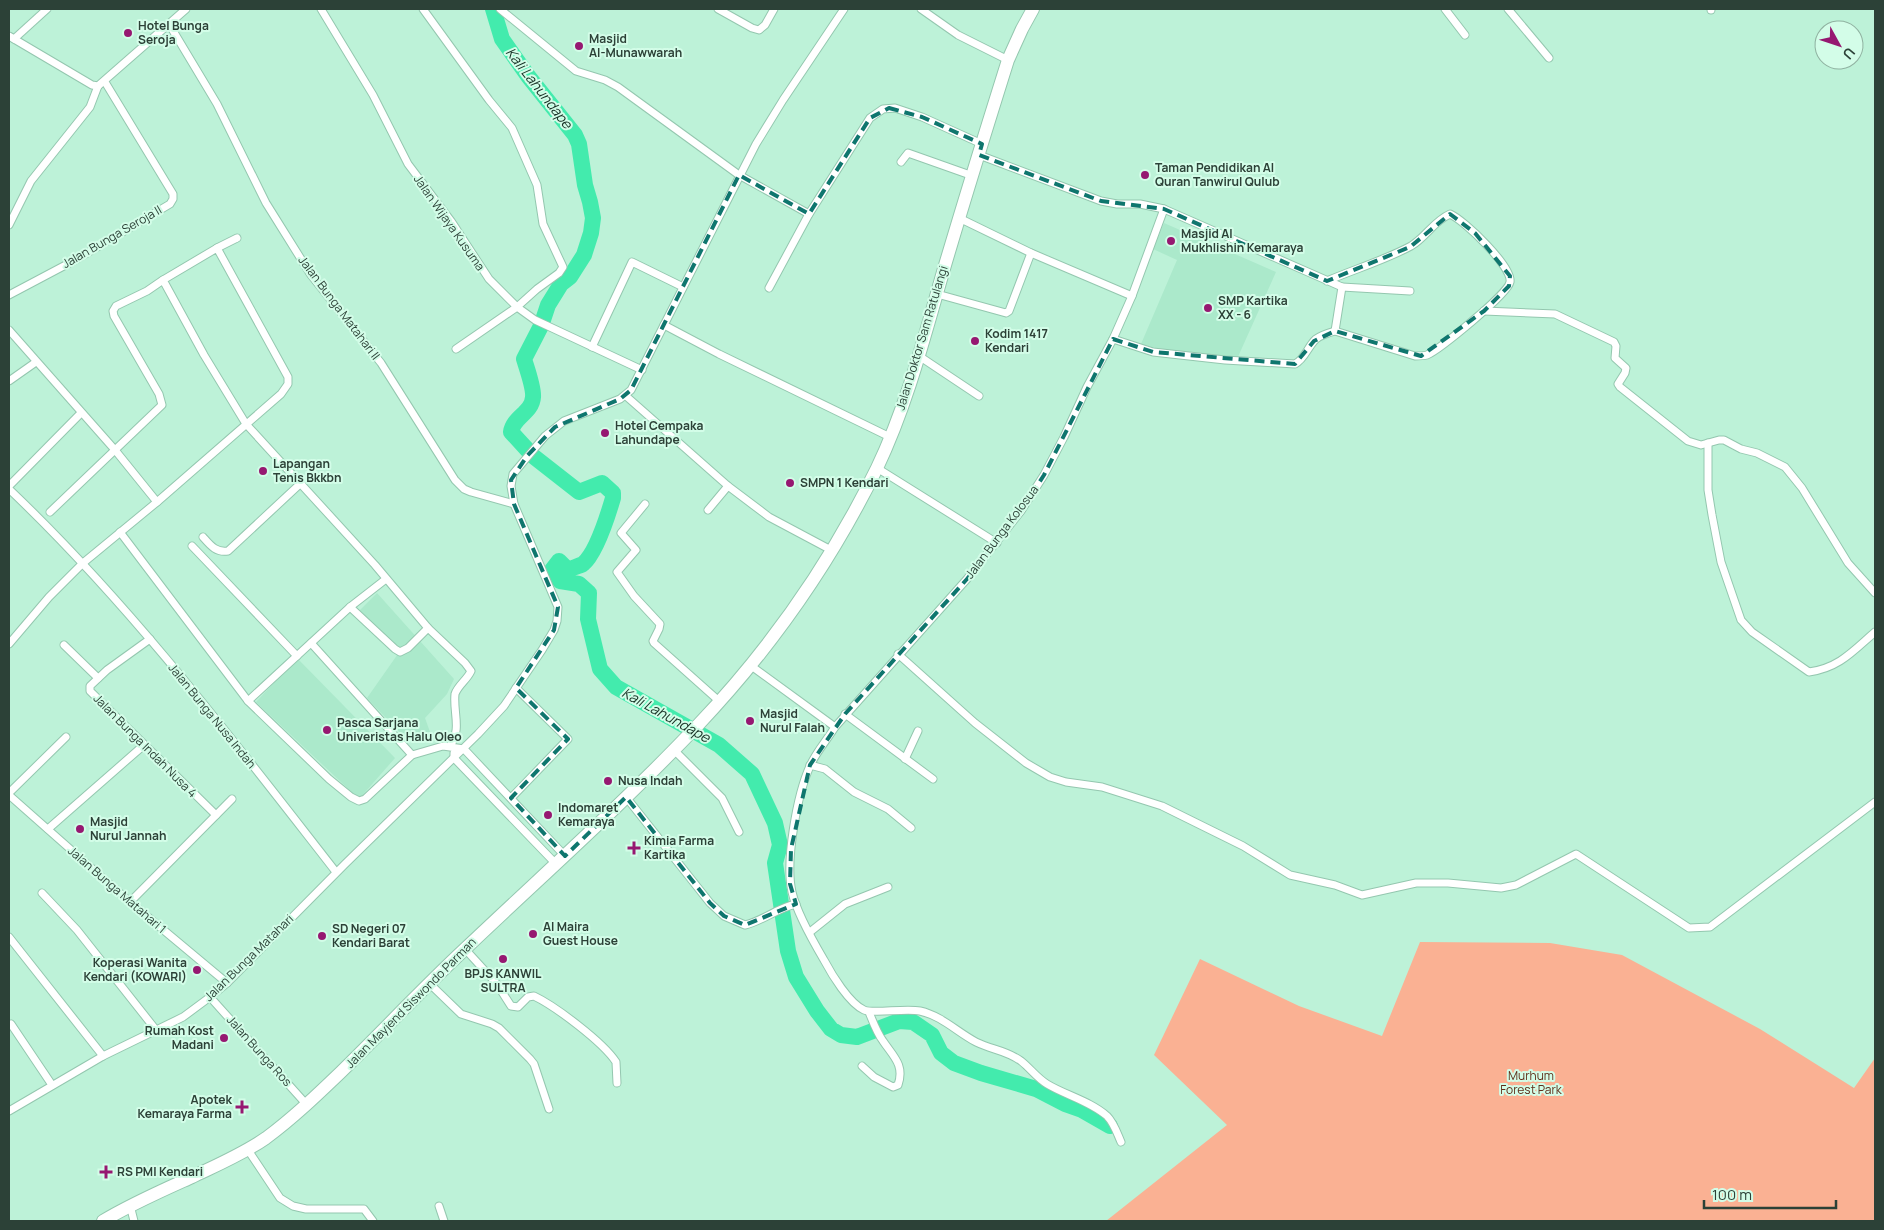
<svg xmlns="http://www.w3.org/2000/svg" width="1884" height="1230" font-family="Manrope,sans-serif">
<rect width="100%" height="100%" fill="#bdf2d8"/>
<!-- built -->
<g fill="#abe9cb">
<polygon points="1164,223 1276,272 1237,359 1166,351 1141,344 1177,260 1153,249"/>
<polygon points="377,593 454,679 447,694 425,718 430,732 421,740 413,733 405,738 367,698 400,651 358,612"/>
<polygon points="297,658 395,758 359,799 256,702"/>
</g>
<!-- green -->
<polygon fill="#fab193" points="1420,942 1550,943 1622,955 1760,1029 1854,1088 1875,1058 1875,1221 1106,1221 1227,1125 1154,1055 1200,959 1299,1006 1382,1036"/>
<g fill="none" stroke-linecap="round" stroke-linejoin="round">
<!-- river -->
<path stroke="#43ebad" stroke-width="16" d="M493,9L502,39L528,76L575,135L579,144L585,185L590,202L593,218L591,233L584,255L570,277L561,284L548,305L541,326L524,359C527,369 534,388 533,397C532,413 513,417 511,432L533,456L579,492L602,483L613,493V498C608,515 596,553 583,564C579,566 572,568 568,570L559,561L552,570L560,581L579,584L589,593L588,619L600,669L616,687L719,745L752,774L775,823L780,845L775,863L788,951L796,977L817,1011L831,1029L841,1035L857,1037L899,1021L913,1022L932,1035L941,1053L954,1063L981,1073L1036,1089L1065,1104L1082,1110L1110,1126"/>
<defs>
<g id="minor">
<polyline points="321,9 373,95 408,164 451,221 489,279 517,307 535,320 642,370"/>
<polyline points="423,9 489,100 512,128 537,185 543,224 563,267 559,273 537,289 517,307 456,349"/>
<polyline points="500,9 576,71 605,80 618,87 739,175 809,214 870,118 883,109 895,108 922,117 982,144"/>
<polyline points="718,9 752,28 759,30 765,25 774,9"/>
<polyline points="921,9 958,35 1008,60"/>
<polyline points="1445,9 1465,35"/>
<polyline points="1508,9 1549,58"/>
<polyline points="1711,9 1711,10"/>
<polyline points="169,24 217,104 266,203 311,275 381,363 455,480 464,489 471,492 514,504"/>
<polyline points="9,36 92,85 98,86 186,9"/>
<polyline points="14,39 47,9"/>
<path d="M979,155L1101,201L1117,204H1140L1164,209L1342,287L1335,331L1415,356C1419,356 1423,356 1427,355C1440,349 1508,294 1510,282C1513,267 1464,220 1450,214C1434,221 1426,237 1411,246C1385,260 1355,269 1327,281"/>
<polyline points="901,162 908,153 973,176"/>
<polyline points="959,218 1031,253 1132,296 1164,209"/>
<polyline points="9,225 31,181 90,107 98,86"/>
<polyline points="217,248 237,238"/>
<polyline points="1342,287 1410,291"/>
<polyline points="769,288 809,214"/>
<polyline points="937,294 1006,313 1009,311 1031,253"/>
<polyline points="9,295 77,259 170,204 173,199 173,194 105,82"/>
<polyline points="1484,311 1555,314 1614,342 1616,346 1615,358 1626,368 1625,373 1618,384 1620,387 1688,441 1701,445 1719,440 1724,440 1741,449 1757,453 1785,467 1802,488 1848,563 1875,593"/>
<polyline points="664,325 719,354 890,437"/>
<polyline points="9,330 115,450 157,502"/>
<path d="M1113,339L1153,352L1225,360L1295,364C1305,359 1308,346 1316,339C1321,335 1328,333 1335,331"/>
<polyline points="592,347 632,262 683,287"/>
<polyline points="919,356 979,396"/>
<polyline points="9,381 36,362"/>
<polyline points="626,396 728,486"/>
<path d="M1708,443V490L1712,515L1721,562L1741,620L1752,632L1809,672C1839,668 1853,651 1875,632"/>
<polyline points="877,468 997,543"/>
<polyline points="9,486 81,413"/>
<path d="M9,489C131,605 233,740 336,872"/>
<polyline points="645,504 621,533 636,550 617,572 634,596 660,624 659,629 653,641 654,643 719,701"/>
<polyline points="708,510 728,486 769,517 831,550"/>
<polyline points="50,512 162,405 159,394 114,316 113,311 116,306 147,291 163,280"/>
<polyline points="120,532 248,701 329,779 351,797 359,801 365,799 412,755"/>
<path d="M203,537C210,545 216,553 228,551L301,483"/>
<polyline points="192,546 297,656"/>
<polyline points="350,607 395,649 400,652 408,648 428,628"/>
<polyline points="150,639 107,670 90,686 90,691 216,815"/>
<polyline points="311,643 412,755 443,746 464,749 565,856"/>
<path d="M9,644L49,597L83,563L157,502L281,394L288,384V377L217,248L163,280L204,355L246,424L375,565L428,628L465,663L471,671C467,680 458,685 455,694C453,713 462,729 450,746"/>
<polyline points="64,645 98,678"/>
<polyline points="898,654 975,723 1026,763 1050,777 1066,782 1102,787 1162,806 1243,846 1290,875 1335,885 1362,895 1416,883 1448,883 1501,888 1516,885 1576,854 1689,928 1710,927 1875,802"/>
<path d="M750,665L835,727C827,740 816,752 810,766C797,795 785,861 792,892C796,910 814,943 824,960C832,975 849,1003 864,1010C873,1014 905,1008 920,1011C942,1016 957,1032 976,1042C992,1050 1006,1050 1021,1061C1030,1068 1037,1078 1047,1084C1065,1095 1090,1101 1107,1116C1114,1123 1117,1133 1121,1142"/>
<polyline points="248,701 350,607 386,579"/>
<polyline points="845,714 933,779"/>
<polyline points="835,727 967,579 1021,511 1044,475 1064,437 1087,387 1113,339 1132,296"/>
<polyline points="674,750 722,798 739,832"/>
<polyline points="454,753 454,758 556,864"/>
<polyline points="905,759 918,731"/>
<polyline points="810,765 825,769 854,792 888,809 911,828"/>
<polyline points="9,793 66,737"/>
<polyline points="9,795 130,902 227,983"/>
<path d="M626,797L710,903L724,916L745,925C763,921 777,908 796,904"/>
<polyline points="511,798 568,739 516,688"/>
<polyline points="48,829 144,745"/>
<polyline points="42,893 77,930 156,1030"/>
<polyline points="130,902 232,799"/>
<polyline points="810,932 845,904 888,887"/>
<polyline points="9,937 103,1056"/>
<path d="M465,949L497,984L511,1006L518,1007L528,997L534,996C555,1006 603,1042 616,1062L617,1083"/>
<polyline points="430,984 461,1014 492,1024 499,1028 530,1059 534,1064 549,1109"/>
<polyline points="210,997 307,1105"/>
<polyline points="11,1024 52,1085"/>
<path d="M862,1066L874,1077L893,1087L898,1085C905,1065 893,1056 883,1041C877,1033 873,1022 869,1012"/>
<polyline points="9,1111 103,1056 183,1017 210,997 227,983 345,864 478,734 504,706 542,650 554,630 557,621 558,607 514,504 511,486 513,474 545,436 564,421 620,399 631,390 756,144 783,100 844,9"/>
<polyline points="248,1150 280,1198 293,1206 306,1209 364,1209 373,1221"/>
<polyline points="130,1205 134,1221"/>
<polyline points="439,1206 444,1221"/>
</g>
<path id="trunk" d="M103,1221C131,1204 161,1191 192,1177C217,1165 243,1154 266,1138C293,1118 317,1095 341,1072C383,1031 423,988 466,948C544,874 624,803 698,725C770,649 831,562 877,468C907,405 924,338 943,272C964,201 986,130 1008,60L1022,29L1033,9"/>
</defs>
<!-- minor casing -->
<use href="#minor" stroke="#94c7af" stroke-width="9"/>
<!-- trunk casing -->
<use href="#trunk" stroke="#94c7af" stroke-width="14"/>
<!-- minor -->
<use href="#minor" stroke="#fff" stroke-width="7"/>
<!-- trunk -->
<use href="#trunk" stroke="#fff" stroke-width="12"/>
</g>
<!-- marked area -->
<path fill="none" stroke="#0f766e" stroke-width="4" stroke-dasharray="10 6" stroke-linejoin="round" d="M889,108L922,117L982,144L979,155L1101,201L1164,209L1327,281L1410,247L1450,214L1475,233L1510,276L1509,286L1484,311L1421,356L1335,331L1314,341L1295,364L1153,352L1113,339L1044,475L1021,511L967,579L845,714L810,765L791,849L790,884L796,904L745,925L724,916L710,903L626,797L565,856L511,798L568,739L516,688L554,630L558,607L514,504L511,480L527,456L555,427L620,399L631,390L739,175L809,214L870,118Z"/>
<!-- markers -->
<g fill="#961871" stroke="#d3fde8" stroke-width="2">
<circle cx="128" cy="33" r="5"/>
<circle cx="579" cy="46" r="5"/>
<circle cx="1145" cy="175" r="5"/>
<circle cx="1171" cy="241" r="5"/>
<circle cx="1208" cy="308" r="5"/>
<circle cx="975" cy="341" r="5"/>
<circle cx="605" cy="433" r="5"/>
<circle cx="263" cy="471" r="5"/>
<circle cx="790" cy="483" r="5"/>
<circle cx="750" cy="721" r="5"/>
<circle cx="327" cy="730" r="5"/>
<circle cx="608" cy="781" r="5"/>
<circle cx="548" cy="815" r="5"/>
<circle cx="80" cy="829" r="5"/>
<path d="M631.5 840.5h5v5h5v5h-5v5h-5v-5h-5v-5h5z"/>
<circle cx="533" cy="934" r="5"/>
<circle cx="322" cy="936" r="5"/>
<circle cx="503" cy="959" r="5"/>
<circle cx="197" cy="970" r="5"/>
<circle cx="224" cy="1038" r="5"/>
<path d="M239.5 1099.5h5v5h5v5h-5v5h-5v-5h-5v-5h5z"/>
<path d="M103.5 1164.5h5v5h5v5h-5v5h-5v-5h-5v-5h5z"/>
</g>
<g text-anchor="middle" stroke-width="4" stroke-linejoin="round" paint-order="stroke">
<!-- poi labels -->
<g font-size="12" font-weight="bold" fill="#2c4137" stroke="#d3fde8" text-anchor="start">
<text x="138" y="30">Hotel Bunga<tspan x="138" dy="14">Seroja</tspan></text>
<text x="589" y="43">Masjid<tspan x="589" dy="14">Al-Munawwarah</tspan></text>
<text x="1155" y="172">Taman Pendidikan Al<tspan x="1155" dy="14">Quran Tanwirul Qulub</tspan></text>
<text x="1181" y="238">Masjid Al<tspan x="1181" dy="14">Mukhlishin Kemaraya</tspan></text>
<text x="1218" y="305">SMP Kartika<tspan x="1218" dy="14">XX - 6</tspan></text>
<text x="985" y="338">Kodim 1417<tspan x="985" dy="14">Kendari</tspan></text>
<text x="615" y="430">Hotel Cempaka<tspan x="615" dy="14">Lahundape</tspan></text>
<text x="273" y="468">Lapangan<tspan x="273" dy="14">Tenis Bkkbn</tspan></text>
<text x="800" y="487">SMPN 1 Kendari</text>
<text x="760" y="718">Masjid<tspan x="760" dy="14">Nurul Falah</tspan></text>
<text x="337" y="727">Pasca Sarjana<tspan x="337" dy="14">Univeristas Halu Oleo</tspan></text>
<text x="618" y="785">Nusa Indah</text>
<text x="558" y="812">Indomaret<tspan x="558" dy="14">Kemaraya</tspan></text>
<text x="90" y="826">Masjid<tspan x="90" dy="14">Nurul Jannah</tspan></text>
<text x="644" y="845">Kimia Farma<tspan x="644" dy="14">Kartika</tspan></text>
<text x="543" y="931">Al Maira<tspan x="543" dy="14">Guest House</tspan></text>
<text x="332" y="933">SD Negeri 07<tspan x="332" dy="14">Kendari Barat</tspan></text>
<text x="187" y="967" text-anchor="end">Koperasi Wanita<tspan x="187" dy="14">Kendari (KOWARI)</tspan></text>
<text x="503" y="978" text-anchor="middle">BPJS KANWIL<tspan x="503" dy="14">SULTRA</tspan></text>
<text x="214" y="1035" text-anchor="end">Rumah Kost<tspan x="214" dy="14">Madani</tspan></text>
<text x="232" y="1104" text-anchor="end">Apotek<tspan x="232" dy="14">Kemaraya Farma</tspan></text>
<text x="117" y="1176">RS PMI Kendari</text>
</g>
<!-- street labels -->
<g font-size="12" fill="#2c4137" stroke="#d3fde8">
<text transform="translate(449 223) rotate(55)" y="4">Jalan Wijaya Kusuma</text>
<text transform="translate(112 237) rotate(-30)" y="4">Jalan Bunga Seroja II</text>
<text transform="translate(339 308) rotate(53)" y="4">Jalan Bunga Matahari II</text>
<text transform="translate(922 338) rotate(-73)" y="4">Jalan Doktor Sam Ratulangi</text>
<text transform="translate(1002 532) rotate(-53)" y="4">Jalan Bunga Kolosua</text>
<text transform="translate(212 716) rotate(51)" y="4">Jalan Bunga Nusa Indah</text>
<text transform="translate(145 746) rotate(45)" y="4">Jalan Bunga Indah Nusa 4</text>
<text transform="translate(117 890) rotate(41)" y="4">Jalan Bunga Matahari 1</text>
<text transform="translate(249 958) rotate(-44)" y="4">Jalan Bunga Matahari</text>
<text transform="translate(411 1003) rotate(-45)" y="4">Jalan Mayjend Siswondo Parman</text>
<text transform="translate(259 1051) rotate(48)" y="4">Jalan Bunga Ros</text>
</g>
<!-- park labels -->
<g font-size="12" fill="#5e2f19" stroke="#d3fde8">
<text x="1531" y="1080">Murhum<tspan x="1531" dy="14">Forest Park</tspan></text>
</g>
<!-- water labels -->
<g font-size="14" font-style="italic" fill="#173125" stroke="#d3fde8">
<text transform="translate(539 88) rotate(52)" y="5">Kali Lahundape</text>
<text transform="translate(666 715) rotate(29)" y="5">Kali Lahundape</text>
</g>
</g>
<!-- border -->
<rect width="1884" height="1230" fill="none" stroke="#2c4137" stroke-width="20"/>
<!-- north arrow -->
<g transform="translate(1839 45) rotate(130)"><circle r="24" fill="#d3fde8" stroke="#90b2a1"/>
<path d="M0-4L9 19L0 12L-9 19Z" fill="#961871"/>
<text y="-8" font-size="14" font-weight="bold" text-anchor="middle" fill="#2c4137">U</text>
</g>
<!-- scale -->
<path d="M1704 1200v8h132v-8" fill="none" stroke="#2c4137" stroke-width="2.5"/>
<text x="1712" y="1200" font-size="15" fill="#2c4137" stroke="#d3fde8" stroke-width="4" paint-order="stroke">100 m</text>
</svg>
